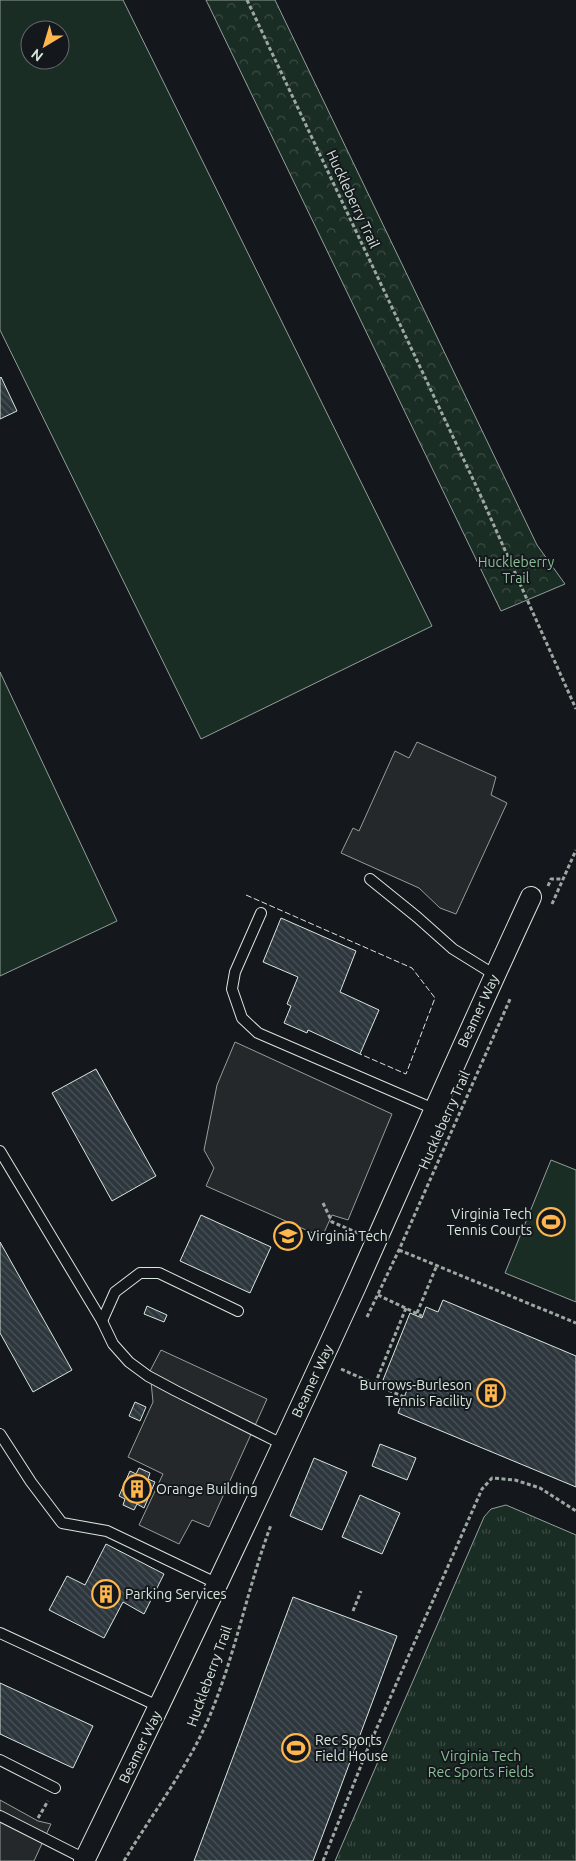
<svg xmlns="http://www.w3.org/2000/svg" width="576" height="1861" font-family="Ubuntu,sans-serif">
<defs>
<pattern id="forest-crowns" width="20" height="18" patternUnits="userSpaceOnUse" patternTransform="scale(1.25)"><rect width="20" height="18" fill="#1a2d24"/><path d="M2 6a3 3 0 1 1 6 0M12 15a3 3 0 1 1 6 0" fill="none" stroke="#3b4b43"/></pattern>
<pattern id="park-tufts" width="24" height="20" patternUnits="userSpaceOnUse" patternTransform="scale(1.25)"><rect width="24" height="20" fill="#1a2d24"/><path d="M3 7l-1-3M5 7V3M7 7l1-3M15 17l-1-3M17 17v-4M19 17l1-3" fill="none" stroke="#3b4b43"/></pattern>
<pattern id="building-back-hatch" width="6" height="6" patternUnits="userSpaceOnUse" patternTransform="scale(1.25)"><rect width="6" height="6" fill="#2c363c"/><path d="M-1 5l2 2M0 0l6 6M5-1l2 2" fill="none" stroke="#4a5358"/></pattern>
</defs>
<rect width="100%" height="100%" fill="#14181c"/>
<!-- green -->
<g fill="#1a2d24" stroke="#939e99" fill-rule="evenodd">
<path d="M0,0H123L432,626L201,739L0,330ZM30,30H60V60H30Z"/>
<polygon points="0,672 117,921 0,976"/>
<polygon points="551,1160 576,1170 576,1302 505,1273"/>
</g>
<!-- forest -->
<polygon fill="url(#forest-crowns)" stroke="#939e99" points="206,0 275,0 537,545 565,584 501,611"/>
<!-- park -->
<polygon fill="url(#park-tufts)" stroke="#939e99" points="506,1505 576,1535 576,1861 335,1861 484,1517 491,1509"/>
<!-- parking -->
<g fill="#24282b" stroke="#939e99">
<polygon points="417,742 496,777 491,795 507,803 456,914 440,908 419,888 341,853 353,828 359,831 395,751 409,758"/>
<polygon points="235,1042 392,1114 348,1220 332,1215 322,1237 206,1186 214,1168 204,1150 217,1085"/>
<polygon points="161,1350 267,1399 209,1527 192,1520 179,1544 139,1525 163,1474 128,1457 153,1402 150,1371"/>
<polygon points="0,1800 38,1821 51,1824 34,1861 0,1861"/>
</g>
<!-- building -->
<g fill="url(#building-back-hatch)" stroke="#d8e6dc">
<polygon points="1,377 17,411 0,419 0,378"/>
<polygon points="281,918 356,951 340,992 379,1010 360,1054 308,1030 307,1033 284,1023 291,1006 287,1004 298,977 263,962"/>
<polygon points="96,1069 156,1176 112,1201 52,1093"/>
<polygon points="201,1215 271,1247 250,1293 180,1261"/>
<polygon points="0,1242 72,1370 33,1392 0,1333"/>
<polygon points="443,1300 576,1356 576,1487 398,1413 407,1390 383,1380 410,1313 422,1318 426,1307 438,1312"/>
<polygon points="147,1306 167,1315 164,1322 144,1314"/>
<polygon points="135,1402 146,1407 140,1421 129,1416"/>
<polygon points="380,1444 416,1458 407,1480 372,1466"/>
<polygon points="314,1458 347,1472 322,1530 290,1516"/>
<polygon points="139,1468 150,1473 148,1479 155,1482 144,1508 137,1504 134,1510 123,1505 125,1499 119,1496 130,1471 136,1474"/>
<polygon points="360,1495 400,1513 382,1554 342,1537"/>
<polygon points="106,1544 164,1574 144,1614 123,1602 104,1638 49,1610 67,1576 85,1585"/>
<polygon points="293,1597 397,1636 313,1861 194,1861"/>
<polygon points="0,1683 93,1726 73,1768 0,1734"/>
</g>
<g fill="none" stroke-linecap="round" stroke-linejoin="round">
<defs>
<g id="service">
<polyline points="370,879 417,917 453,949 495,975"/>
<polyline points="261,913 235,972 232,989 242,1018 258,1033 434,1109"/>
<polyline points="0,1151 102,1321 113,1344 129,1362 148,1376 176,1391 282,1444"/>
<polyline points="102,1321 115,1292 140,1273 159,1273 238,1311"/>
<polyline points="0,1434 31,1482 62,1523 107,1531 218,1584"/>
<polyline points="0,1633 160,1707"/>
<polyline points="0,1760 55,1788"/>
<polyline points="0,1816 85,1859"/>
</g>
<path id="minor" d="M84,1861C177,1670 268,1479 356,1286C414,1156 471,1026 531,897"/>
</defs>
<!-- service casing -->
<use href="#service" stroke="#d8e6dc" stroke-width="12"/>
<!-- minor casing -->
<use href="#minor" stroke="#d8e6dc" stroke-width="22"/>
<!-- path -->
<g stroke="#9da8a2" stroke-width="3" stroke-dasharray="4 2.5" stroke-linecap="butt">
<polyline points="247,0 479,492 576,709"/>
<polyline points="548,886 551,879 563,879"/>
<polyline points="552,904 576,850"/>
<polyline points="323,1203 332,1222 358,1233"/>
<polyline points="399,1250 576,1323"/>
<polyline points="378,1295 422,1316"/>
<polyline points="417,1313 437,1265"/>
<polyline points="367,1317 399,1250 511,997"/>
<polyline points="341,1369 404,1397"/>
<polyline points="375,1384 406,1308"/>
<polyline points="353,1611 361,1591"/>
<polyline points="38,1818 48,1801"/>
<path d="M124,1861C152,1814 186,1770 208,1720C235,1657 247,1589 271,1525"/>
<polyline points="323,1861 368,1748 482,1489 492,1478 515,1480 540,1488 576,1511"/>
</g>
<!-- service -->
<use href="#service" stroke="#14181c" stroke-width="10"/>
<!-- minor -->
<use href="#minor" stroke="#14181c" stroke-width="20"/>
<!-- fence -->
<polyline stroke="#d8e6dc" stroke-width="1" stroke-dasharray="6 2.5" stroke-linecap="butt" points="246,895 412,968 435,998 406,1074 360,1054"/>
</g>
<!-- icons -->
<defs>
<symbol id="stadium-ring" viewBox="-11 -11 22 22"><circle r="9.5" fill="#14181c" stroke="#ffb74d" stroke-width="1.5"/><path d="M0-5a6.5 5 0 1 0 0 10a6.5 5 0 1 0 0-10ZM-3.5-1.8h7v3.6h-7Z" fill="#ffb74d"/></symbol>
<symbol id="university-ring" viewBox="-11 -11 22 22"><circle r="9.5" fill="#14181c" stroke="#ffb74d" stroke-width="1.5"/><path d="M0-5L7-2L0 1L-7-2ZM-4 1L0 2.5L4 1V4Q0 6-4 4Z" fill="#ffb74d"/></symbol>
<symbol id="building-ring" viewBox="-11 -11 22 22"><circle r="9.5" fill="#14181c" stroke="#ffb74d" stroke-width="1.5"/><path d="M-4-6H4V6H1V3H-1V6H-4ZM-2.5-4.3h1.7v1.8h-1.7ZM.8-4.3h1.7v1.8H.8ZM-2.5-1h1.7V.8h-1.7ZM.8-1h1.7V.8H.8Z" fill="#ffb74d"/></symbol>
</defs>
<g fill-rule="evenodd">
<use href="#stadium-ring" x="535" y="1206" width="32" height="32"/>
<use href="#university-ring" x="272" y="1220" width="32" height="32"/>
<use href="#building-ring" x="475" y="1377" width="32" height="32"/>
<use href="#building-ring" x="121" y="1473" width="32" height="32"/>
<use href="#building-ring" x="90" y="1578" width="32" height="32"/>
<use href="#stadium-ring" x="280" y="1732" width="32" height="32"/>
</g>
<g text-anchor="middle" stroke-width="4" stroke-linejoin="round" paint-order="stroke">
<!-- street labels -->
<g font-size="14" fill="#d8e6dc" stroke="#14181c">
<text transform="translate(353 199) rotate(65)" y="5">Huckleberry Trail</text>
<text transform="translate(478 1011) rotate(-65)" y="5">Beamer Way</text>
<text transform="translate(444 1120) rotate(-66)" y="5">Huckleberry Trail</text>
<text transform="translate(312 1381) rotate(-65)" y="5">Beamer Way</text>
<text transform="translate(209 1676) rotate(-70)" y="5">Huckleberry Trail</text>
<text transform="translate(140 1747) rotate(-64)" y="5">Beamer Way</text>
</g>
<!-- park labels -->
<g font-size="14" fill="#8ac095" stroke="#14181c">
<text x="516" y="567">Huckleberry<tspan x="516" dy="16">Trail</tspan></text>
<text x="481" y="1761">Virginia Tech<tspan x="481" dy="16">Rec Sports Fields</tspan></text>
</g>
<!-- poi labels -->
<g font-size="14" fill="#d8e6dc" stroke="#14181c" text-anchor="start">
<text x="532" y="1219" text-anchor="end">Virginia Tech<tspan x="532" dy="16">Tennis Courts</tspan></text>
<text x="307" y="1241">Virginia Tech</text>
<text x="472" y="1390" text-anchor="end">Burrows-Burleson<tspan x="472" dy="16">Tennis Facility</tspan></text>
<text x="156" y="1494">Orange Building</text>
<text x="125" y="1599">Parking Services</text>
<text x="315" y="1745">Rec Sports<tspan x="315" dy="16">Field House</tspan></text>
</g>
</g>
<!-- north arrow -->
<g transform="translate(45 45) rotate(218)"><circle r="24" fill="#14181c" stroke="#626a69"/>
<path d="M0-4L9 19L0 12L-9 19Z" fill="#ffb74d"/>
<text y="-8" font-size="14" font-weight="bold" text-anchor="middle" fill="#d8e6dc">N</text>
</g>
</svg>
